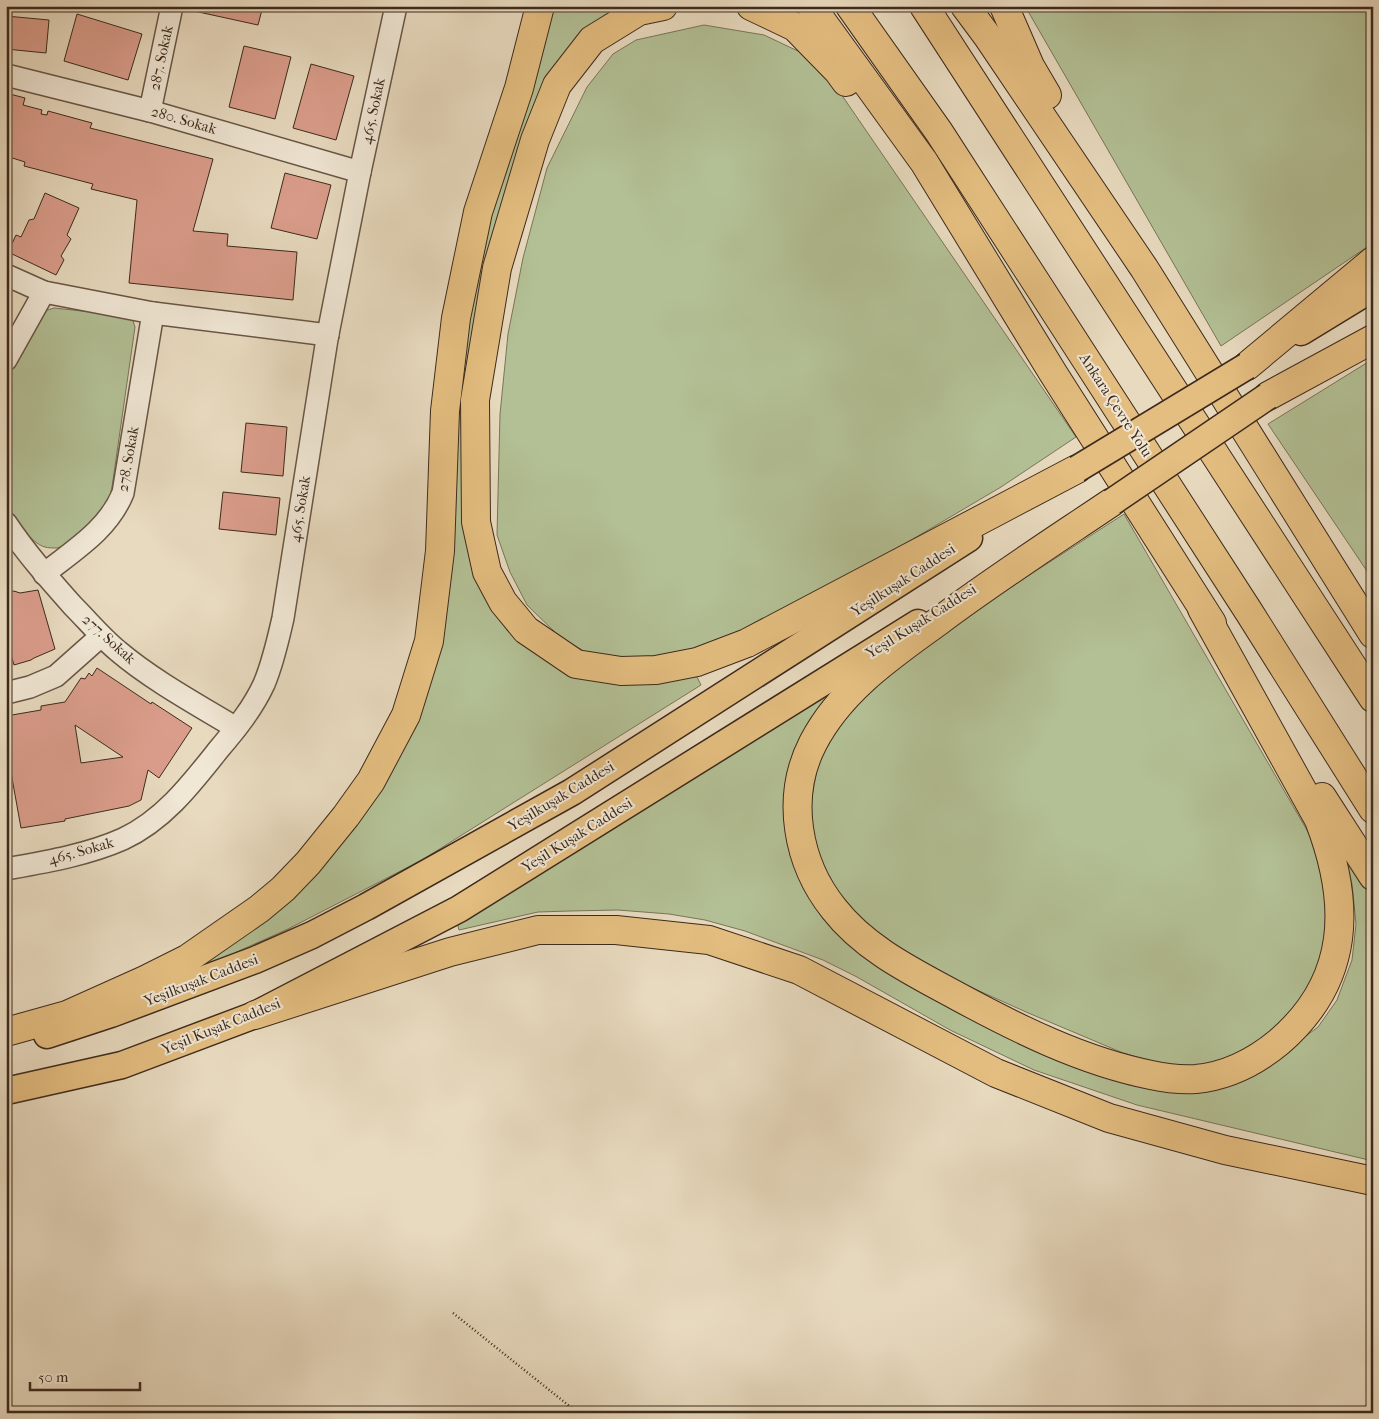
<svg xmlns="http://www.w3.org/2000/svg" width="1379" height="1419" font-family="'IM FELL French Canon',serif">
<rect width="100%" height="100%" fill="#e8dabf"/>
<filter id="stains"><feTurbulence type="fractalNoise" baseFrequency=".004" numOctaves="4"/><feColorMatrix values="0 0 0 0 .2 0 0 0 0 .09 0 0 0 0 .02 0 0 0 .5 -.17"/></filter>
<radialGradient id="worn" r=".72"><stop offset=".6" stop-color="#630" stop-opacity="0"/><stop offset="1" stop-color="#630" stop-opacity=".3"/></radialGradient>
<!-- green -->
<g fill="#b3c095" stroke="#787558">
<polygon points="548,6 627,6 575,40 488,260 480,575 575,670 693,669 701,685 422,860 288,929 201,968 196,957 301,884 420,701 462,302"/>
<polygon points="1025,6 1373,6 1373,243 1221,346"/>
<polygon points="704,25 764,35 800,52 839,91 1076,437 1001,487 737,643 678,663 594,657 560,637 527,605 510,572 497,535 500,414 508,334 523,258 547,168 587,87 613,54 636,40"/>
<path d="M54,308L128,316L133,321L135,327L112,487C110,496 108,505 103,513C97,523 68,546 57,548C54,548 48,548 45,547C31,544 13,516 6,504V377L41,312Z"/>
<polygon points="1373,359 1373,580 1268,424"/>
<polygon points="1124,514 1315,844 1326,885 1326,957 1286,1025 1217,1066 1172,1067 1123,1053 1026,1012 935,971 842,909 813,841 811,803 818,762 837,724 874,685 949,627"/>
<polygon points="829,682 836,694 800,741 815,902 1089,1069 1129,1085 1163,1090 1253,1075 1318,1027 1337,1000 1352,960 1356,924 1352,884 1346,861 1357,858 1373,883 1373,1161 1137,1105 1034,1070 950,1030 857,977 823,960 745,931 705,920 669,914 618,910 570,911 538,912 459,930 455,915"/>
</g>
<!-- building -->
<g fill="#da9d8b" stroke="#3d2a1c" fill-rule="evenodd">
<polygon points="195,6 263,6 258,25 194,11"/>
<polygon points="77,14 142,34 128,80 64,61"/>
<polygon points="6,16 49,20 46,53 6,49"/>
<polygon points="244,46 291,57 275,119 229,107"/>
<polygon points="311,64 354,76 336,140 293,128"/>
<polygon points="6,93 25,98 23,105 42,110 41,114 47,115 48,111 92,123 90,128 213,159 193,231 228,234 227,246 297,252 293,300 129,283 137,200 91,189 93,184 24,166 25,162 6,156"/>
<polygon points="285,173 331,185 317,239 271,228"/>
<polygon points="45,193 79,208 67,235 71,239 61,256 64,260 56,275 8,252 16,235 21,237 29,220 34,219"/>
<polygon points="246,423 287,427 283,476 241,472"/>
<polygon points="223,492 280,498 276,535 219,529"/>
<polygon points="38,590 55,649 34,658 31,660 14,665 6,638 6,593 14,591 20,593"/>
<path d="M97,668L151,704L152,702L192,728L159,778L148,770L141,800L129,806L65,819V821L21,828L10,767H6V716L41,710V706L65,702L81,678L85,679L89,673L92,676ZM75,725L123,757L81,763Z"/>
</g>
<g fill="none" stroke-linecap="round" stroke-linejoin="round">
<defs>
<g id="minor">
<polyline points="6,75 150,111 360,172"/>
<polyline points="150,111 172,6"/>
<polyline points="6,275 44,292 153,313 328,335"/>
<polyline points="6,360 44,292"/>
<path d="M6,523C26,553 49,579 73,606C88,621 102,638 118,651C152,680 198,705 236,728"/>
<path d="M44,574C74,550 108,530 123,493L153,313"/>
<polyline points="6,693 30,687 56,676 101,636"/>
<path d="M6,869C45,862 87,855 123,839C164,820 192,783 219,749C236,729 253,708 264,684C273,663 278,640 283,618L327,339L360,172L396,6"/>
</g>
<g id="major">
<polyline points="1301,332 1373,288"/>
<polyline points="47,1035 111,1014 255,960 312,935 366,907 572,792 969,538"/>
<polyline points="6,1091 122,1065 255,1015 459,909 918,623"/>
</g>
<g id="highway">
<polyline points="663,6 639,11 592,40 557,85 535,140 497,268 475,400 476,522 487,572 503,602 526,630 576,664 621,671 656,670 697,662 747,643 1077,469"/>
<polyline points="751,6 795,27 838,71 846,82"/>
<polyline points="811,6 924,162 1053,373 1212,623"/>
<polyline points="850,6 939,132 1249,612 1373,809"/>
<polyline points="924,6 1373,698"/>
<polyline points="965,6 988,37 1144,268 1373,634"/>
<polyline points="1004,6 1030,66 1047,95"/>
<polyline points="1247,366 1373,261"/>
<polyline points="1268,396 1373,339"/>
<path d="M1112,502C1054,541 995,579 939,621C891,656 841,689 813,743C785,797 797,863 834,909C865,949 913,972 957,996C1018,1029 1082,1061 1151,1075C1165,1078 1181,1080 1196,1079C1227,1076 1256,1061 1279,1042C1351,980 1351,903 1319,820L1202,609"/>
<polyline points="1322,797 1373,876"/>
<polyline points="255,1015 450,952 538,930 616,930 709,940 799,970 996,1073 1109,1118 1225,1150 1373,1181"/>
<polyline points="6,1032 67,1015 145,980 187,959 259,909 283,889 308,863 346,816 371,781 406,715 429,641 440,551 445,411 456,318 478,212 519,88 540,6"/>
</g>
</defs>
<!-- minor casing -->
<use href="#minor" stroke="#685645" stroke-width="24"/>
<!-- major casing -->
<use href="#major" stroke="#3d2a1c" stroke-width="29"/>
<!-- highway casing -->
<use href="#highway" stroke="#3d2a1c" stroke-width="30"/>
<!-- path -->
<polyline stroke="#3d2a1c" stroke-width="2.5" stroke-dasharray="1 2.5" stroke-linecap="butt" points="453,1313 578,1413"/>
<!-- minor -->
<use href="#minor" stroke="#f0e7d5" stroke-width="21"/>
<!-- major -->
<use href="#major" stroke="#e4bd80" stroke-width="26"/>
<!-- highway -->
<use href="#highway" stroke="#e4bd80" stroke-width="28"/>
<defs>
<g id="major-bridge">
<polyline points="1077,469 1247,366"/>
<polyline points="1112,502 1268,396"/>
</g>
</defs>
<!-- major-bridge casing -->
<use href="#major-bridge" stroke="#3d2a1c" stroke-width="29" stroke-linecap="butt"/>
<!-- major-bridge -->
<use href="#major-bridge" stroke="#e4bd80" stroke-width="26"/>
</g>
<g text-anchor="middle" stroke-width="4" stroke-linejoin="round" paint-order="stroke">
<!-- street labels -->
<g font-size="15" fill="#3d2a1c" stroke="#f0e7d5">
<text transform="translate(161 58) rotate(-78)" y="5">287. Sokak</text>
<text transform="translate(373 111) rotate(-78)" y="5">465. Sokak</text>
<text transform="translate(184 120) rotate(16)" y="5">280. Sokak</text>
<text transform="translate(1116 405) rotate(57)" y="5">Ankara Çevre Yolu</text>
<text transform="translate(128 459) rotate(-80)" y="5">278. Sokak</text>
<text transform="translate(300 509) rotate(-81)" y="5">465. Sokak</text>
<text transform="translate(903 580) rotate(-33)" y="5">Yeşilkuşak Caddesi</text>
<text transform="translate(921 621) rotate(-32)" y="5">Yeşil Kuşak Caddesi</text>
<text transform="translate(109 639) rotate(42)" y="5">277. Sokak</text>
<text transform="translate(561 796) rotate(-31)" y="5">Yeşilkuşak Caddesi</text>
<text transform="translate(577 835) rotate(-32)" y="5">Yeşil Kuşak Caddesi</text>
<text transform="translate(81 851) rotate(-16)" y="5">465. Sokak</text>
<text transform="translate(201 980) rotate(-21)" y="5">Yeşilkuşak Caddesi</text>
<text transform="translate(221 1026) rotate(-22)" y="5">Yeşil Kuşak Caddesi</text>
</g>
</g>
<!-- margin -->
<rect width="1379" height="1419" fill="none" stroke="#e8dabf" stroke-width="25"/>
<rect x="8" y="8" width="1364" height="1404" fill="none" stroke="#3d2a1c" stroke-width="2.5"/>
<rect x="12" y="12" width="1354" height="1394" fill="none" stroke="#3d2a1c"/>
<!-- scale -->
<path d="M30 1382v8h110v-8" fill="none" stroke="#3d2a1c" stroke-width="2.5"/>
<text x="38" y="1382" font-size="15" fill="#3d2a1c" stroke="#f0e7d5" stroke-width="4" paint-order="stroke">50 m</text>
<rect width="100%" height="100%" filter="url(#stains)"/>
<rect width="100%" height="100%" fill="url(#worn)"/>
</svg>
